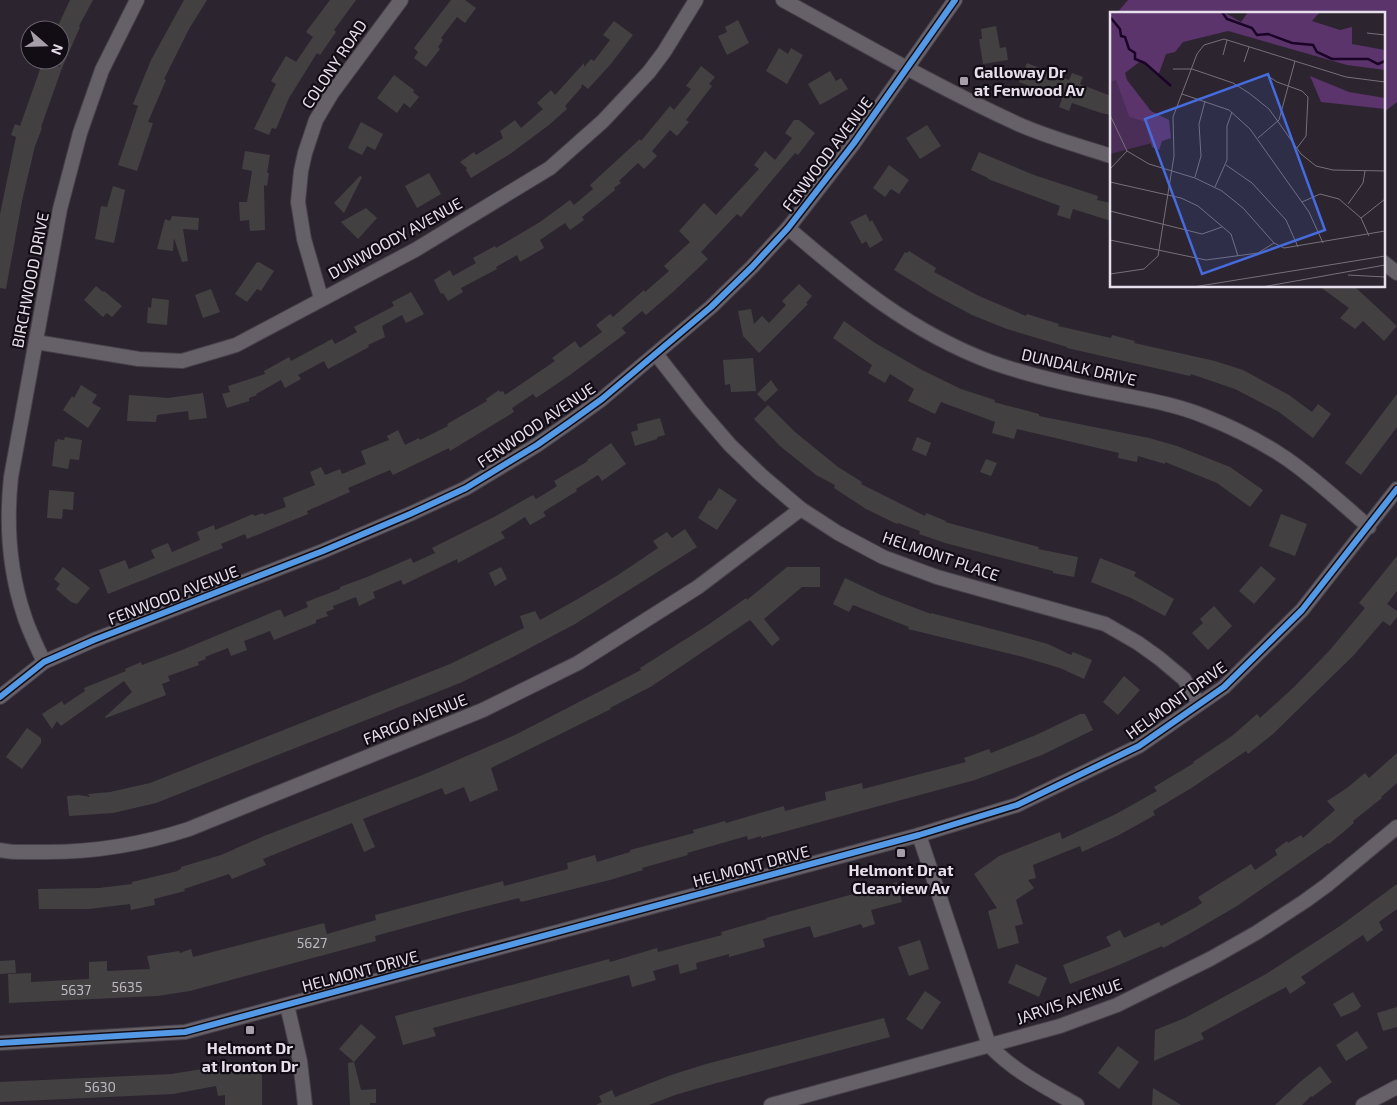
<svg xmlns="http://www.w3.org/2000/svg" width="1397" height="1105" font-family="'Exo 2',sans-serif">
<rect width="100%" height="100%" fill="#2c242f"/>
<!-- forest -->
<polygon fill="#5a346b" points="1128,0 1397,0 1397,102 1383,113 1383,14 1116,14"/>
<!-- building -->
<g fill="#434042">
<polygon points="70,0 93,0 79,26 80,27 62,68 41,127 42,128 35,146 22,201 6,289 0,288 0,214 16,137 11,135 15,124 20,126 43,61 60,67 60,30 56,30"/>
<polygon points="184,0 207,0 189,29 164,79 166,80 148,122 153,123 137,171 118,165 138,106 133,104 151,60"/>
<polygon points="330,0 356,0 334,30 336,32 320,55 317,53 289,98 276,129 272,128 269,135 254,129 276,84 271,81 286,56 296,62 313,37 306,32"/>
<polygon points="451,0 465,0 476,8 465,23 457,17 441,38 443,40 438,47 440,49 426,67 414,58 418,52 414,48"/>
<polygon points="738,20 749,43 727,55 718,36 727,32 725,27"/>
<polygon points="614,21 633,35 610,65 588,89 582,84 581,88 565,106 567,109 549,125 510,154 471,178 466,170 467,168 460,162 474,152 476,155 503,138 500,131 515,120 521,128 543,109 537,103 551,90 555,95 584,63 584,67 591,59 594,61 610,40 603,35"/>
<polygon points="996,26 1000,48 1006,47 1008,60 983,64 979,39 982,39 981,29"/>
<polygon points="779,48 788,54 791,48 803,55 787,84 766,71"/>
<polygon points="1027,63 1069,80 1072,73 1083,77 1080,84 1111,96 1111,115 1101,113 1072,103 1069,111 1059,107 1062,99 1019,82"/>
<polygon points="701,66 715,77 709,84 712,86 686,120 689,122 677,136 670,130 652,151 657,156 644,169 638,163 619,181 621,183 614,188 615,190 582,217 584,220 570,230 565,223 540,240 544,248 520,262 517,255 496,267 497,269 461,288 463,292 448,301 443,293 441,294 434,280 450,270 453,276 476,263 473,258 495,246 496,248 540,222 570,200 574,205 593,189 590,185 640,139 641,141 670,106 674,110 691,89 686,86"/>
<polygon points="830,71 836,81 841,78 848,89 820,105 808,84"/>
<polygon points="394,75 414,90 413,92 419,97 410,108 404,103 397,113 377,98"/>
<polygon points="794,120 799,120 815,133 798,155 795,153 741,217 737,214 701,252 708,259 674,291 646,315 642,311 622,328 626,333 570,375 536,398 533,394 512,408 514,412 450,451 449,448 393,475 390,470 348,488 350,492 307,511 308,514 247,539 245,534 221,544 223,548 108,594 99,570 125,560 129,569 155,558 151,550 168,543 172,552 200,540 197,532 214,525 215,530 253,514 254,516 263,513 264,515 286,507 283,498 315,485 310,472 321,467 325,475 340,469 342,474 366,464 361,451 389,440 387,436 398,430 405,445 419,438 420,440 448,426 447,424 487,401 486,399 499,390 500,392 503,391 505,395 555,361 552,358 575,341 580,348 602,332 596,325 610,314 613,317 644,290 645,292 669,271 664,266 690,242 679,231 704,203 716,215 759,169 754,165 765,151 775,160 792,138 785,133"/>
<polygon points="361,122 383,134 375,150 367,146 362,155 348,148"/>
<polygon points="927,125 941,146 920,159 906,138"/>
<polygon points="245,151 270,155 267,173 269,173 267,186 264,185 265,230 250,231 249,220 240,221 239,202 247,202 252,171 242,169"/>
<polygon points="979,152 1034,175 1098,196 1097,200 1111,203 1111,221 1073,209 1070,219 1057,215 1060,206 988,179 988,178 971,170"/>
<polygon points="889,165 909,180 899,194 891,189 885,197 873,188"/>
<polygon points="429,173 441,194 417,208 405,186"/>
<polygon points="360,176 362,177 344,213 334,203"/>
<polygon points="113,186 125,190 114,243 95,239 101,206 107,207"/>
<polygon points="366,208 377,218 358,239 341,222"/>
<polygon points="866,214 870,222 872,220 883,240 870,248 866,241 862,244 850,222"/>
<polygon points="172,216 199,218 198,230 183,229 188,261 182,262 174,238 173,251 157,249 165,219 170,221"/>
<polygon points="909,251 936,268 934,272 979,296 1026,316 1027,314 1059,324 1058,326 1111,338 1112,335 1135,341 1134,343 1215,361 1243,370 1289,395 1312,412 1318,404 1331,414 1313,438 1279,412 1235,389 1191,374 1190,376 1067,348 1067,347 1007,329 972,315 933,294 894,270 905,252 907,253"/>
<polygon points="257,262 258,263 259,262 274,271 261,291 257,289 247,302 235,294"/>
<polygon points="799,284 812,296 806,303 808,304 759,353 743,336 738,311 751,309 754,324 762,316 769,323 786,305 782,301"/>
<polygon points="96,286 103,292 104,291 122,306 112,317 107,313 103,317 84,300"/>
<polygon points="1319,286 1354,286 1397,326 1384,341 1363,321 1355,329 1340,318 1349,308"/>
<polygon points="211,289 220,312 203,318 195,295"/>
<polygon points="411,292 424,314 406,323 402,315 382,326 385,337 368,345 369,347 328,369 324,361 298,375 301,379 285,388 281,380 256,394 257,395 249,398 249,401 227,408 222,394 230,392 228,386 265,374 264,371 289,357 291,361 332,339 335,344 357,332 354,327 394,306 392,302"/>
<polygon points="152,298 169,300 167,325 147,323 148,307 151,308"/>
<polygon points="844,321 875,343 922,370 961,389 995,400 994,402 1039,414 1039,416 1149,438 1177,446 1230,467 1263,490 1250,507 1217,483 1165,462 1165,464 1138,456 1137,462 1118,458 1119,453 1017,429 1014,439 992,433 995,422 941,402 935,414 908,401 914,389 890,374 885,383 868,373 872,365 833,338"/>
<polygon points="753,358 756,391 731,392 730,384 725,385 723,360"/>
<polygon points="771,380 778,390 765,402 757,394"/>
<polygon points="81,385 97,395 92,403 101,408 88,428 63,410 72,396 74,398"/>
<polygon points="203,393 207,418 189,420 188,411 157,415 156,422 127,421 129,395 168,398"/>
<polygon points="1397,394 1397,427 1361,475 1345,463"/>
<polygon points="768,405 795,432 838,467 862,482 861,484 925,516 926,513 946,521 945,522 1039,547 1038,549 1078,557 1074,577 1053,573 1053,571 945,543 919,534 920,531 898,523 897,524 866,509 834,488 835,485 816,475 780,446 754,419"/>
<polygon points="660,418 665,435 657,437 657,439 635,446 631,432 638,430 637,424"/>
<polygon points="65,437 82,440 79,460 70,459 68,469 52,466 55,441 57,442 57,439 64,440"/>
<polygon points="917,437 931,443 926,456 912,450"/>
<polygon points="611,443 626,464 602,481 598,475 576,489 577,491 543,512 546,516 530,525 525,517 501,532 505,538 458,563 457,559 403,585 401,580 373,592 375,598 359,606 356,597 333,606 334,609 326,612 328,616 316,620 316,623 274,640 270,631 244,641 247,650 231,656 228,648 205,657 206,659 198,662 199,665 168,676 170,681 162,684 166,695 135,707 106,718 105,717 132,692 124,681 61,726 57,721 52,729 42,714 62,701 64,705 85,691 84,688 126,671 125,669 141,662 142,665 177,652 278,610 281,610 284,617 308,607 306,602 340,589 340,587 367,577 411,558 413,563 435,553 432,548 494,517 533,495 536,499 546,493 557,486 554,481 588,461 587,460"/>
<polygon points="986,459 997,463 991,476 980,472"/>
<polygon points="719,488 737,500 717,530 698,518 709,500 711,501"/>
<polygon points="49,490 74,492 73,510 63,509 62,519 47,518"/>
<polygon points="1281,514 1307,524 1295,556 1269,546"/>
<polygon points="685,529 697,547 683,556 575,624 511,658 460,683 156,803 113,813 69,816 67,796 79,795 90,797 88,794 110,792 150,783 450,664 524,628 520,616 535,611 540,620 576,600 618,575 658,548 653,541 667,532 672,538"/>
<polygon points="1397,556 1397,591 1387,604 1397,611 1397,617 1390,626 1383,621 1353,656 1315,693 1273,734 1248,754 1246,751 1193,787 1153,811 1155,815 1119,835 1082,852 1080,846 1033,865 1036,878 1028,880 1034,888 1016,900 1023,924 1015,926 1019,943 998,949 988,911 997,908 974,874 999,856 1060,832 1062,839 1116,814 1157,791 1154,787 1194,763 1193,762 1232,736 1257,714 1260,718 1294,687 1329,651 1365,608 1359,603"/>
<polygon points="1100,558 1136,572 1134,576 1174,599 1165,616 1131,598 1091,582"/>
<polygon points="1261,566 1276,579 1254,604 1239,591"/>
<polygon points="63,567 90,588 77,604 71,602 56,589 60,584 54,579"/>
<polygon points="501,567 507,579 495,586 489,573"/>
<polygon points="787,567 820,567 820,587 802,587 764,619 780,639 772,646 750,620 652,686 610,708 611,709 491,768 498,790 470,802 464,787 445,795 442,788 363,819 375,847 364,852 352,823 263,859 266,865 232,879 229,874 184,889 185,891 154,899 155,905 131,910 130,904 89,909 39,909 38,889 99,888 132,884 132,882 178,871 178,870 181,869 181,867 221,855 264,836 425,774 515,735 641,670 640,668 708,625 746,598 747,600"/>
<polygon points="845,578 881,595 931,614 931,613 1019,636 1048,644 1071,655 1073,652 1092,660 1084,679 1060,668 1023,657 908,629 909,627 853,605 849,612 833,604"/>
<polygon points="1214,606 1232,626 1208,650 1192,633 1203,623 1200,619"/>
<polygon points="1124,676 1140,690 1118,715 1103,702"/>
<polygon points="1080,714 1085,714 1093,730 1042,755 975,780 761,838 761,836 748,840 747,836 687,853 688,855 642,868 643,870 610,880 521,902 519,898 463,912 375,936 376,941 190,991 157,996 9,1003 8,974 31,973 31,982 89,979 89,962 107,961 107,971 150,969 147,956 179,951 180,953 191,949 193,957 324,923 327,934 376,920 375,915 428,901 503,881 504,886 568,869 567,863 595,855 597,862 630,852 630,850 694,833 693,830 725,821 726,823 784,806 785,811 826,800 825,792 862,783 863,789 966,762 964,758 989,749 991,753 1036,735"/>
<polygon points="27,728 41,738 41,743 22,769 6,757"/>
<polygon points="1397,753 1397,783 1381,797 1382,798 1353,821 1354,823 1329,844 1328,843 1237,906 1189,934 1163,948 1162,946 1119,965 1070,984 1063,965 1111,946 1106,937 1120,930 1124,938 1159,922 1161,926 1196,907 1202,903 1198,897 1251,864 1255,870 1277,855 1275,850 1287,841 1288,843 1301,835 1303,838 1335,810 1327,801 1347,788 1365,773 1369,778"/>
<polygon points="897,882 902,902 871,910 875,924 863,928 861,924 814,938 810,926 763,939 765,947 729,957 729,954 696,963 697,969 680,974 678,964 653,971 656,980 632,987 629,975 433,1028 436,1036 403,1045 395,1016 609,959 610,962 657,948 658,952 722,935 721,932 767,919 766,918"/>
<polygon points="1397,884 1397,909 1379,922 1383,930 1367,942 1363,935 1301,977 1306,983 1290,994 1286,987 1201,1033 1204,1039 1154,1061 1155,1030 1185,1018 1266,974 1340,926"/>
<polygon points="920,940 929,969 909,976 898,947"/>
<polygon points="15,960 16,973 0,974 0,961"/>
<polygon points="1016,964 1047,978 1039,997 1008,983"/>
<polygon points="925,991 941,1002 922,1030 906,1019"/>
<polygon points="1353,992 1361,1006 1357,1010 1341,1017 1333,1004"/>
<polygon points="1397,1007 1397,1027 1383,1031 1377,1013"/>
<polygon points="884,1018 890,1037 713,1084 675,1095 649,1105 596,1105 602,1102 599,1096 612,1090 615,1097 671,1075 706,1064"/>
<polygon points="361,1024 376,1037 354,1062 361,1090 376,1089 376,1103 370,1103 370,1105 350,1105 348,1063 354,1062 339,1049"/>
<polygon points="1357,1031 1368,1048 1346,1061 1336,1045"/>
<polygon points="1118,1046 1139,1062 1119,1089 1098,1073"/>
<polygon points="228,1062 262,1062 262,1105 225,1105 225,1095 218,1096 216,1086 173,1094 0,1102 0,1082 171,1074 228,1065"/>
<polygon points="1320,1066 1332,1082 1312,1097 1311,1096 1302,1105 1275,1105 1300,1082"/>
<polygon points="1153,1088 1181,1105 1152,1105"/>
</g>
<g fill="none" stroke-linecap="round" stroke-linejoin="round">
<defs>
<g id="street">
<path d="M783,0C860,42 937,87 1018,124C1047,137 1080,146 1111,156"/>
<path d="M788,228C852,283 911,332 991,362C1030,376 1071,385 1112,393C1142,399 1175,404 1204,416C1232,427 1262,442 1287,459C1316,479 1342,504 1369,527"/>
<polyline points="1383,262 1397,273"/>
<polyline points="321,298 304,239 298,202 301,171 305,153 316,120 332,93 401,0"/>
<polyline points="36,342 139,359 182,361 236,345 415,250 550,168 603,121 649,72 664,52 696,0"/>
<polyline points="656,354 699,409 730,445 761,475 801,509 838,533 883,557 937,577 1105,624 1138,643 1159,658 1184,679 1199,704"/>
<path d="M44,662C37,647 29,631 24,615C9,570 6,524 11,477L60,209L80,133L102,70L137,0"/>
<polyline points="0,697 44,662 94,640 323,551 410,514 466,488 537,445 570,422 602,399 711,307 752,267 788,228 854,143 955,0"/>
<path d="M919,835L989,1045C1014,1072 1046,1087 1077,1105"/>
<path d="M0,850C13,853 25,852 38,852C90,853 140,845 189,829L483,710L578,663L698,587L801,509"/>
<polyline points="287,1005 300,1061 305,1105"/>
<polyline points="0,1043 185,1032 919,835 1017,805 1139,746 1224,687 1302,610 1397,489"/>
<polyline points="771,1105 1060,1026 1117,1005 1210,959 1256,933 1305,901 1327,885 1397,827"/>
<polyline points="1363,1105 1397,1087"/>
</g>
</defs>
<!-- street casing -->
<use href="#street" stroke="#464049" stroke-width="16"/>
<!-- street -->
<use href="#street" stroke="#666069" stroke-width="14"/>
<defs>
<g id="cycleway">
<polyline points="0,697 44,662 94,640 323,551 410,514 466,488 537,445 570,422 602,399 711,307 752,267 788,228 854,143 955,0"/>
<polyline points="0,1043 185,1032 919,835 1017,805 1139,746 1224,687 1302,610 1397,489"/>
</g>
</defs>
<!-- cycleway casing -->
<use href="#cycleway" stroke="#120d15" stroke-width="9"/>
<!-- cycleway -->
<use href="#cycleway" stroke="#5399e6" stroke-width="6"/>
</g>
<!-- markers -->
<g fill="#a69ea9" stroke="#120d15" stroke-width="2">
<rect x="959" y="76" width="10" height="10" rx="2.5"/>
<rect x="896" y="848" width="10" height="10" rx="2.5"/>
<rect x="245" y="1025" width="10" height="10" rx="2.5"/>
</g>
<g text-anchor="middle" stroke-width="4.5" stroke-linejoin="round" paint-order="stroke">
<!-- number labels -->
<g font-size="14" fill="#beb7c1">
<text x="312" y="948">5627</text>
<text x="127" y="992">5635</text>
<text x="76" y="995">5637</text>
<text x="100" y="1092">5630</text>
</g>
<!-- street labels -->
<g font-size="16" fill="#e7dfeb" stroke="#120d15">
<text transform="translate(334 64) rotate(-56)" y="6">COLONY ROAD</text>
<text transform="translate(827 154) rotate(-53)" y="6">FENWOOD AVENUE</text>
<text transform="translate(395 238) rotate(-29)" y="6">DUNWOODY AVENUE</text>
<text transform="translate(30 280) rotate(-79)" y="6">BIRCHWOOD DRIVE</text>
<text transform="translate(1079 367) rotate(13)" y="6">DUNDALK DRIVE</text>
<text transform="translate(536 425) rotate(-34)" y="6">FENWOOD AVENUE</text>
<text transform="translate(941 556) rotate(19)" y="6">HELMONT PLACE</text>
<text transform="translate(173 595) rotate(-21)" y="6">FENWOOD AVENUE</text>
<text transform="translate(1176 700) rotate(-36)" y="6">HELMONT DRIVE</text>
<text transform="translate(415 719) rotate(-22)" y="6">FARGO AVENUE</text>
<text transform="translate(751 866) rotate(-15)" y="6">HELMONT DRIVE</text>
<text transform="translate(360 971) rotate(-15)" y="6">HELMONT DRIVE</text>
<text transform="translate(1069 1001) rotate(-19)" y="6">JARVIS AVENUE</text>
</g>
<!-- poi labels -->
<g font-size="16" font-weight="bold" fill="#e7dfeb" stroke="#120d15">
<text x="974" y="78" text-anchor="start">Galloway Dr<tspan x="974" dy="18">at Fenwood Av</tspan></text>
<text x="901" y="876">Helmont Dr at<tspan x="901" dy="18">Clearview Av</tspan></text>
<text x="250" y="1054">Helmont Dr<tspan x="250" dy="18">at Ironton Dr</tspan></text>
</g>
</g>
<!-- overview -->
<g transform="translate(1110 12)">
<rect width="275" height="275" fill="#2c242f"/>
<path d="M6,67L19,105L36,110L42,131L0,142V70Z" fill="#4a2e57"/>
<path d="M0,0H114L131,10L138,0H210L202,9L230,18L242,15V32L275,38V58L237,53L118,19L73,30L65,40L56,42L48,64L32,48L15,61L17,68L41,99L59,108L61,126L52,129L49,138L42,135L35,110L19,105L6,68L0,70ZM200,64L239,80L275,86V97L211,90Z" fill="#5a346b"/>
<path fill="none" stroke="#1b0327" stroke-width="2.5" d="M112,0L117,7L142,16L147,23L158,22L182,31L203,33L207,40L222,47H258L268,52L275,49M0,5L10,17L11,24L15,25L19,37L25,41V47L35,51L61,74"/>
<path fill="none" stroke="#776f7a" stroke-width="1" d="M257,21L275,23M113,43L117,28M134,50L139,35M63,57H82L123,71L139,81L159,97L191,142L206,154L223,158L275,159M155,62L167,70L192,79L198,85L196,124L187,136M72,82L119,98L140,117L199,200L213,231M0,103L17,139M148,126L169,108L185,49M17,139L39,152L85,166L112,179L133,196L164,231L174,236L275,219M116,153L142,171L176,208L188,235M0,157L17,139M85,165L91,144L89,112L95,89M0,170L71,186L88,194L121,222L128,244M105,175L117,148V114L122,100M192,190L210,182L229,187L251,206L259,224M238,192L253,171L255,159M0,199L92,222L112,215M251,206L275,187M0,228L96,248L148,241L164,231M0,262L34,257L48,244L64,144L63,105L87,42L94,33L114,27L236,65L275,70M238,263L275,265M83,275L275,244M152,275L275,253"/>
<path fill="#456bdc" fill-opacity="0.15" stroke="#456bdc" stroke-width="2.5" d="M158,62L215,218L92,262L35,107Z"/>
<rect width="275" height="275" fill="none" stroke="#e7dfeb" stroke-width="2.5"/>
</g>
<!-- north arrow -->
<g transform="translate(45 45) rotate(110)"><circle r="24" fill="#120d15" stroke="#67616b"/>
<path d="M0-4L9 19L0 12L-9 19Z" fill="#a69ea9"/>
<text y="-8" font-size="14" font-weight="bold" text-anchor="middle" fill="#e7dfeb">N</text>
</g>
</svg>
